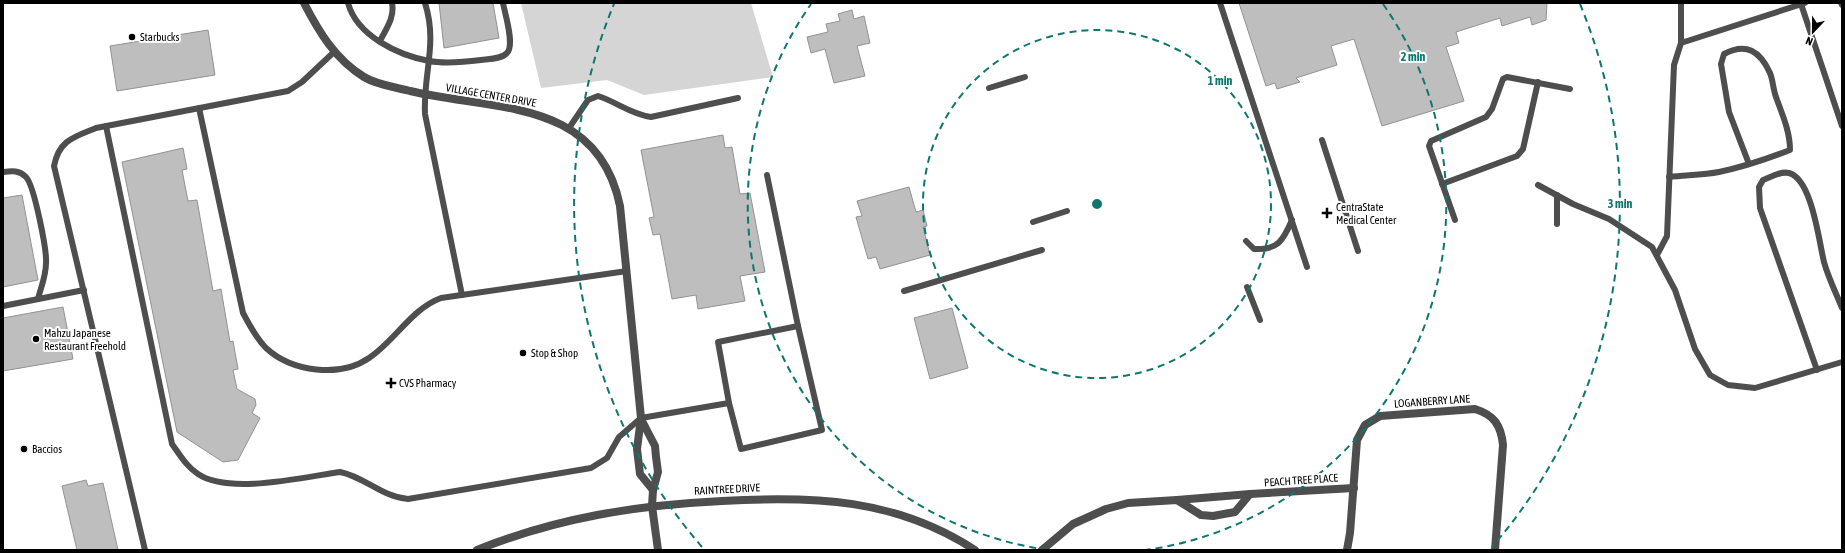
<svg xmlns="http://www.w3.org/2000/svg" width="1845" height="553" font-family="'Asap Condensed',sans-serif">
<rect width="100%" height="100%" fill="#fff"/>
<!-- green -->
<polygon fill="#d5d5d5" points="521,3 751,3 773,77 644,95 607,80 541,88"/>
<!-- building -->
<g fill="#bebebe" stroke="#929292">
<polygon points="439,3 493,3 499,38 444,48"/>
<polygon points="1239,3 1547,3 1546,20 1532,25 1530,17 1502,26 1500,18 1456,32 1459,43 1446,47 1464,101 1382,126 1354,39 1331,46 1337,65 1296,78 1300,82 1277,89 1275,83 1266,86"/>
<polygon points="852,10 854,19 864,16 870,43 857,46 865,76 834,83 825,49 811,53 807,37 828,32 826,24 840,21 838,14"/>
<polygon points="208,30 215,75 117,91 110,46"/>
<polygon points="723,135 725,148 732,147 740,194 750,193 765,272 740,276 745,301 698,309 696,295 672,299 660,234 653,235 649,218 654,217 641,150"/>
<polygon points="183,148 187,169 182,170 188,201 197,200 213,291 221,289 230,342 233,341 238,369 233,370 237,389 255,399 256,405 252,413 260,418 238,460 223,462 177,432 122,162"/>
<polygon points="909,187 916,212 923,210 927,226 923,227 930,255 880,269 876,257 868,259 856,217 862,216 857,201"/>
<polygon points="22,195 38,280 3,287 3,198"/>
<polygon points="63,307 73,359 3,371 3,318"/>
<polygon points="952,308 968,368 930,379 914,318"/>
<polygon points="86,480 88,486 103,483 118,550 77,550 62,486"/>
</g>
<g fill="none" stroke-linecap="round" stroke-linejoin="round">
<!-- lane -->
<g stroke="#4e4e4e" stroke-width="6">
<path d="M348,3C357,36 398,55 429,61C445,64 465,62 481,60C489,59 502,59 507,53C515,45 505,14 503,3"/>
<path d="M425,3C438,44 423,73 425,114L462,295"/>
<polyline points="1220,3 1307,267"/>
<polyline points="1841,3 1842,5"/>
<polyline points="1801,4 1842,126"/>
<path d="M380,41C386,29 395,17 392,3"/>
<polyline points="1681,43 1681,3"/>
<polyline points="989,88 1025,77"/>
<path d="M199,108L243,313C250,326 256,338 266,348C292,372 340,378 369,358C395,341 411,309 441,298L627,271"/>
<path d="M106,126L172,444C180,455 186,466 198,474C229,495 304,477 340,472C365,477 382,497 408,499L591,468L607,458L619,437L641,418L729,403L718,342L798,326L767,175"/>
<path d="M569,128L588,100L598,96C617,102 630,114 651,117L738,98"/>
<polyline points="1322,140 1358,251"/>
<path d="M3,172C12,171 19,170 26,177C34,185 47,250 46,263C46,276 41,287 38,299"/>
<path d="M1669,177C1685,175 1703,175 1719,172C1743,167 1767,159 1790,150C1790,131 1782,114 1776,97C1773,89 1773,80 1770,73C1760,51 1746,42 1724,54L1721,64L1729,112L1749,164"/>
<polyline points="1442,184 1517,156 1523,149 1538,82"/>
<polyline points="1538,185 1573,204 1609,219 1652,247 1675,290 1695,349 1710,375 1728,385 1755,388 1842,362"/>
<polyline points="1557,195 1557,224"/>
<polyline points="1455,220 1429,146 1431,141 1486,117 1492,109 1503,79 1507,77 1570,89"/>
<polyline points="1033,222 1067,211"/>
<path d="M1246,241L1254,249C1278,250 1283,241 1292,220"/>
<polyline points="1657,255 1667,236 1674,65 1681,43 1805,3"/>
<polyline points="1247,287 1260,320"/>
<polyline points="904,291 1042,250"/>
<polyline points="3,306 84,290"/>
<path d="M1817,370L1760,208L1759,187L1763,180C1771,177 1780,171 1789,173C1812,179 1819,242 1824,262C1828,277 1836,293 1842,308"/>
<polyline points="729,403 741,449 822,430 798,326"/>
<path d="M145,550L54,166C59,140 74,137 96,128L288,91L302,82L334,52"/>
</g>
<!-- street -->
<g stroke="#4e4e4e" stroke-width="8">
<path d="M304,3C319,32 335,59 364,77C377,85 395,87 410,91C495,111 598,98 620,206L641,418L637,449L640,474L653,490"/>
<polyline points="641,419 655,446 656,457 658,472 653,490 652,506 658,550"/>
<polyline points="1177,500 1250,494"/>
<path d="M477,550C556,518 637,505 722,501C814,496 895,498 975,550"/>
<polyline points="1042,550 1073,524 1106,509 1128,503 1177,500 1201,515 1213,516 1235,512 1250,494 1354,488"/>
<path d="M1347,550L1350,533L1357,440L1365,425L1380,416L1475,409C1494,415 1501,425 1503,445L1495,550"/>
</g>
</g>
<!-- distance rings -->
<g fill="none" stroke="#0f766e" stroke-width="2" stroke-dasharray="7 5">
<circle cx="1097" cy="204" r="174"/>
<path d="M1048 550A349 349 0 0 1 811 4M1383 4A349 349 0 0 1 1146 550"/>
<path d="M702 547A523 523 0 0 1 614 4M1580 4A523 523 0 0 1 1492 547"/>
</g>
<!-- markers -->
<g fill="#000" stroke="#fff" stroke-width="1.5">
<circle cx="132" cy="37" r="4"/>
<path d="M1325 207h4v4h4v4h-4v4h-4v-4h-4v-4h4z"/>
<circle cx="36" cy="339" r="4"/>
<circle cx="523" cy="353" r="4"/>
<path d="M389 377h4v4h4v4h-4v4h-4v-4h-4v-4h4z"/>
<circle cx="24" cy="449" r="4"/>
</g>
<g text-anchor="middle" stroke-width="4" stroke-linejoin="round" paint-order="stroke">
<!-- poi labels -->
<g font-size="11" fill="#000" stroke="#fff" text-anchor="start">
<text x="140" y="41">Starbucks</text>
<text x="1336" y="211">CentraState<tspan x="1336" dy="13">Medical Center</tspan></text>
<text x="44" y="337">Mahzu Japanese<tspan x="44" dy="13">Restaurant Freehold</tspan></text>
<text x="531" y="357">Stop &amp; Shop</text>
<text x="399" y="387">CVS Pharmacy</text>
<text x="32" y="453">Baccios</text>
</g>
<!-- street labels -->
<g font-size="11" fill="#000" stroke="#fff">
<text transform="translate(491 95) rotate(10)" y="4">VILLAGE CENTER DRIVE</text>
<text transform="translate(1432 401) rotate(-4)" y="4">LOGANBERRY LANE</text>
<text transform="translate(1301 480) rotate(-4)" y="4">PEACH TREE PLACE</text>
<text transform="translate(727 489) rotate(-3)" y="4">RAINTREE DRIVE</text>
</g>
</g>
<circle cx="1097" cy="204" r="6" fill="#0f766e" stroke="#fff" stroke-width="2"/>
<g font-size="12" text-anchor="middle" font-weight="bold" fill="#0f766e" stroke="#fff" stroke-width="4" stroke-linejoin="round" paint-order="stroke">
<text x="1413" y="61">2 min</text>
<text x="1220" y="85">1 min</text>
<text x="1620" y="208">3 min</text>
</g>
<!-- border -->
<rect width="1845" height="553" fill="none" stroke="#000000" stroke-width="8"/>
<!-- north arrow -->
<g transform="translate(1813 32) rotate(202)" stroke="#ffffff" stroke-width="3" paint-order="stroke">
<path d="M0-3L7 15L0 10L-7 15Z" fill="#000000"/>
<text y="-6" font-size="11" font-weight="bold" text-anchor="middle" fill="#000000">N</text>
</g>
</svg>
